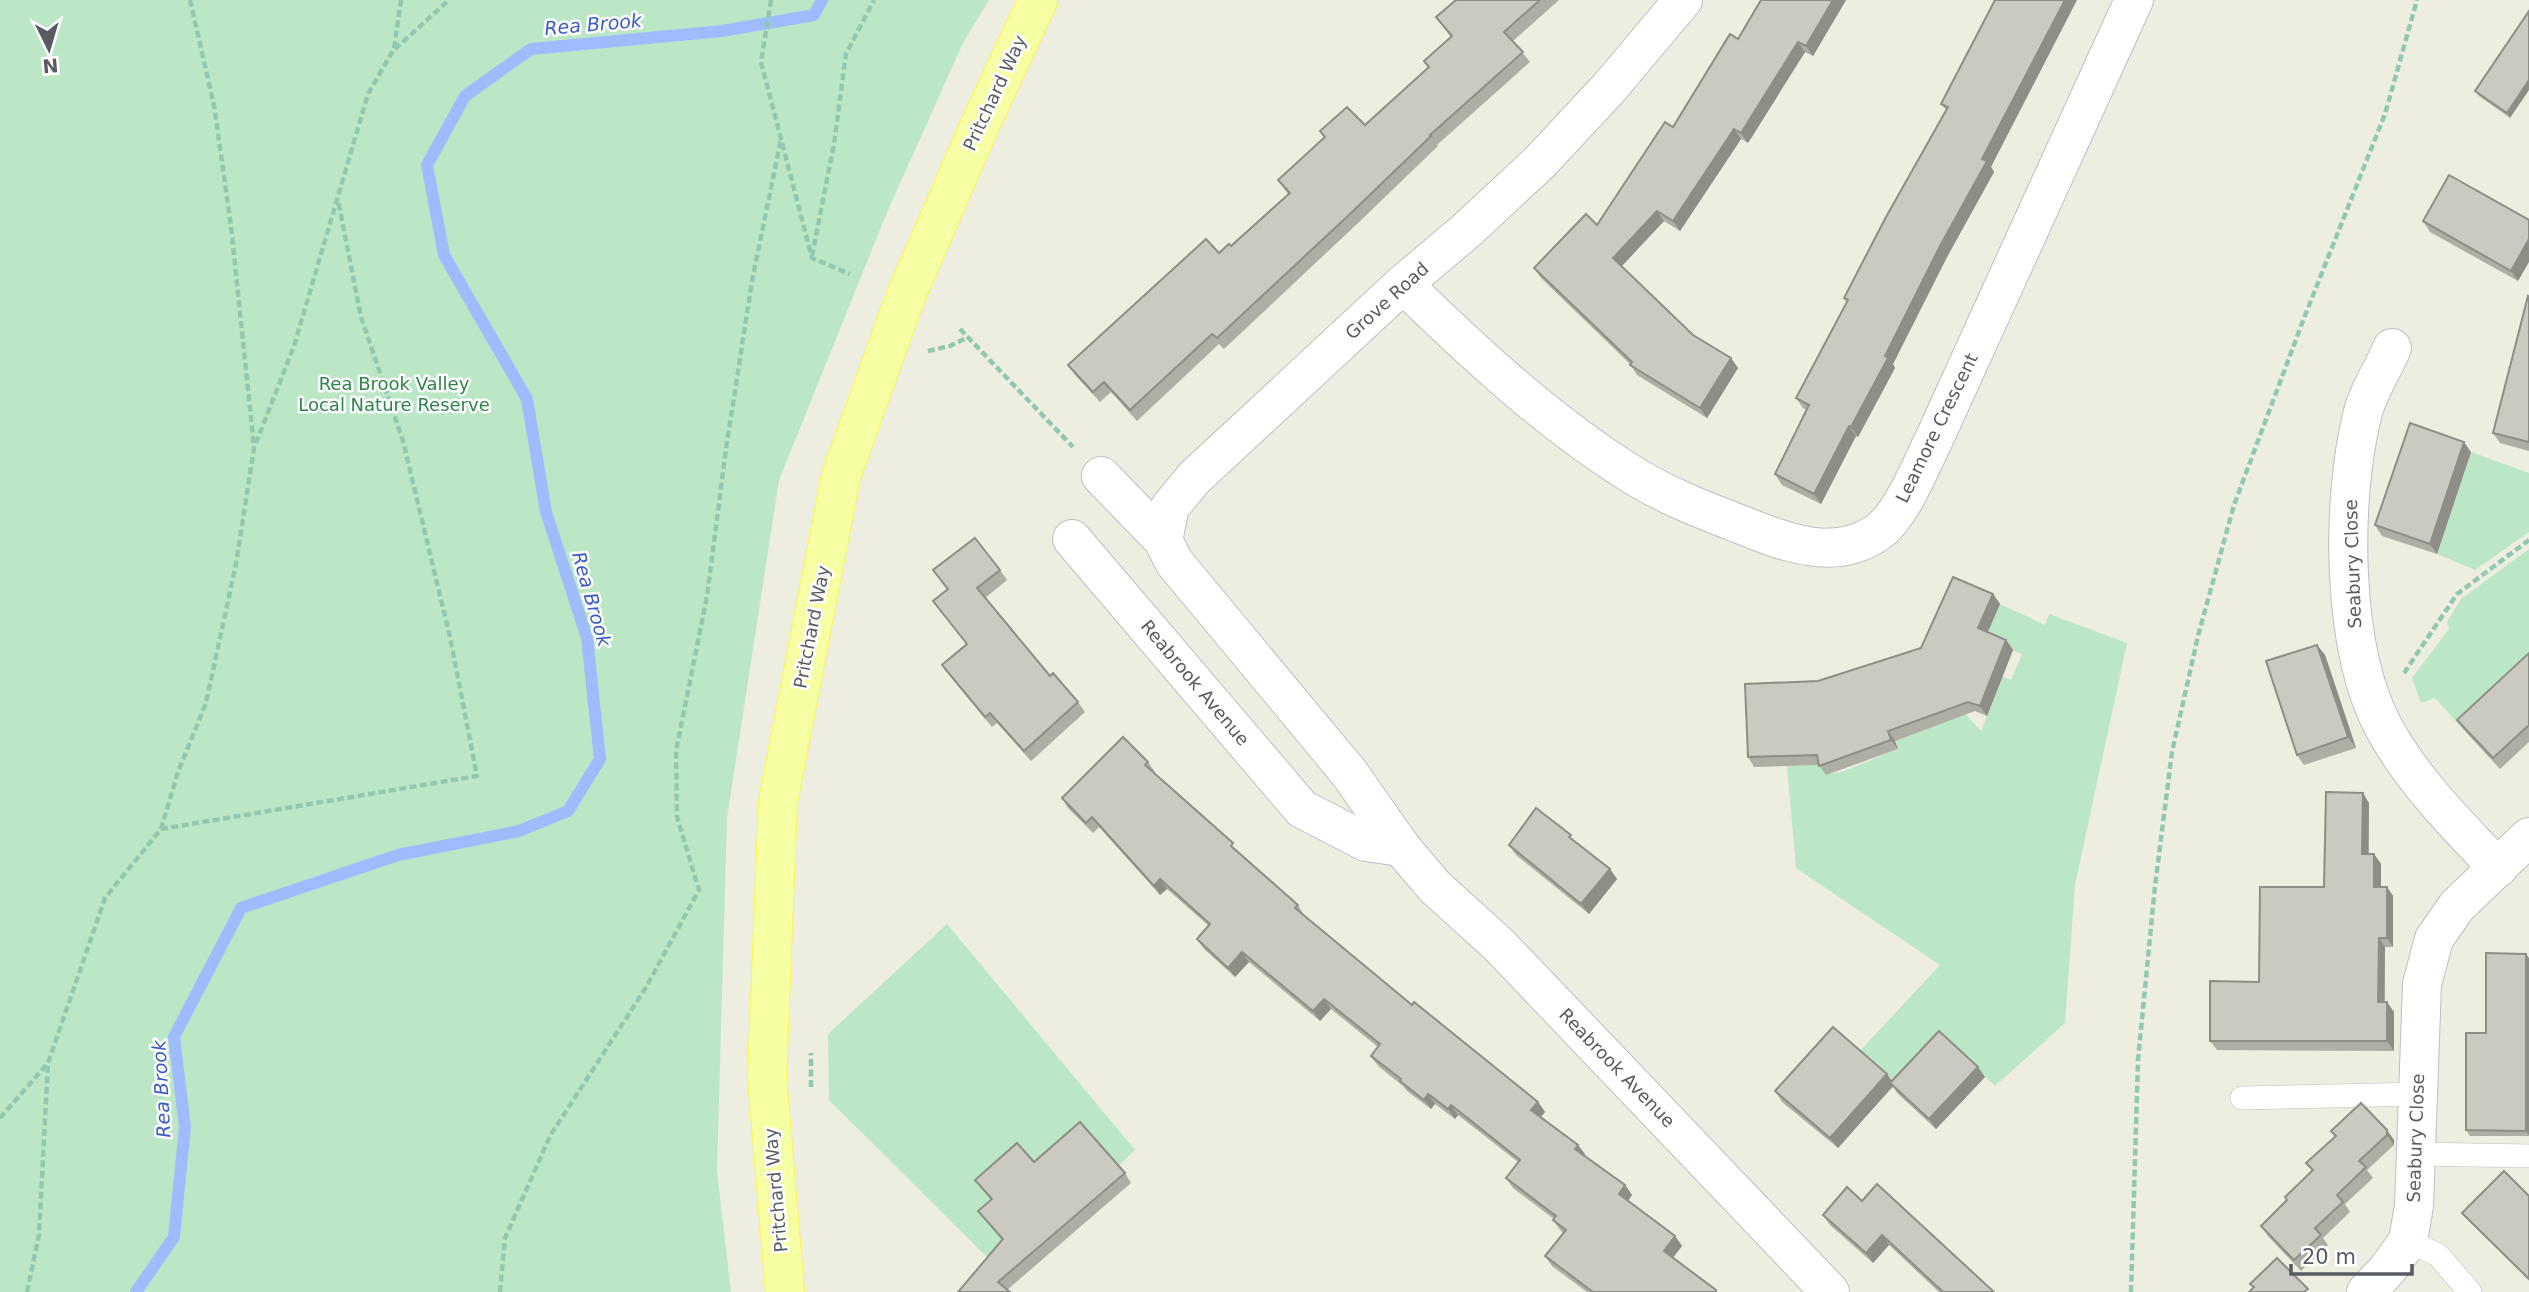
<svg xmlns="http://www.w3.org/2000/svg" width="2529" height="1292" font-family="'DejaVu Sans',sans-serif">
<rect width="100%" height="100%" fill="#edede0"/>
<!-- green -->
<g fill="#bbe7c6">
<polygon points="0,0 989,0 963,43 888,210 779,480 727,818 717,1171 731,1292 0,1292"/>
<polygon points="2471,452 2529,473 2529,532 2475,570 2437,554"/>
<polygon points="2529,549 2529,669 2464,730 2435,698 2421,703 2412,678 2449,629 2447,622 2461,599"/>
<polygon points="2000,604 2045,625 2049,614 2127,643 2075,885 2065,1023 1995,1086 1943,1037 1879,1102 1858,1053 1940,965 1796,868 1787,766 1824,765 1826,774 1842,772 1898,749 1892,732 1949,696 1981,731 1996,693 1962,660 2011,680 2022,654 1985,638"/>
<polygon points="947,924 1135,1150 1118,1166 1041,1172 982,1189 999,1208 1021,1262 1005,1275 829,1100 828,1034"/>
</g>
<g fill="none" stroke-linecap="round" stroke-linejoin="round">
<!-- stream -->
<polyline stroke="#9fbcff" stroke-width="12" points="136,1292 174,1237 185,1127 174,1037 241,908 398,855 519,831 568,811 600,759 587,638 546,512 527,399 444,255 427,165 465,96 531,49 722,31 814,15 822,0"/>
<defs>
<g id="lane">
<polyline points="2242,1098 2418,1094"/>
<polyline points="2416,1154 2529,1156"/>
<polyline points="2408,1241 2438,1255 2470,1292"/>
</g>
<g id="street">
<path d="M1403,284C1475,354 1550,424 1636,477C1669,497 1706,511 1742,525C1786,543 1836,562 1878,532C1902,515 1922,463 1935,437L2134,0"/>
<path d="M2392,348C2383,370 2367,393 2362,416C2341,502 2341,649 2384,728C2413,781 2456,824 2498,868"/>
<polyline points="1101,476 1163,540 1174,562 1350,774 1401,847 1435,887 1499,945 1830,1292"/>
<polyline points="1072,539 1302,809 1366,842 1401,847"/>
<polyline points="1163,540 1170,507 1194,478 1403,284 1467,230 1540,162 1609,88 1683,0"/>
<polyline points="2366,1292 2387,1270 2408,1241 2414,1206 2422,984 2434,939 2457,906 2529,837"/>
</g>
<polyline id="primary" points="785,1292 767,1077 778,802 841,476 905,298 979,127 1038,0"/>
</defs>
<!-- lane casing -->
<use href="#lane" stroke="#bebec5" stroke-width="24"/>
<!-- street casing -->
<use href="#street" stroke="#bebec5" stroke-width="40"/>
<!-- primary casing -->
<use href="#primary" stroke="#faf74c" stroke-width="40"/>
<!-- path -->
<g stroke="#93c8b0" stroke-width="4.5" stroke-dasharray="7 3.5" stroke-linecap="butt">
<polyline points="190,0 214,105 231,226 254,447"/>
<polyline points="771,0 761,62 812,258 850,274"/>
<polyline points="395,49 449,0"/>
<polyline points="812,256 834,144 846,54 874,0"/>
<polyline points="960,329 1073,447"/>
<polyline points="928,351 950,346 968,337"/>
<polyline points="2404,673 2457,594 2529,540"/>
<polyline points="161,829 477,776 450,637 403,441 361,317 338,200"/>
<polyline points="811,1087 811,1053"/>
<polyline points="0,1118 48,1063"/>
<polyline points="27,1292 39,1235 48,1063 105,898 161,829 178,772 206,703 236,564 254,448 294,346 368,94 394,49 401,0"/>
<polyline points="500,1292 505,1238 550,1136 645,989 699,890 677,817 676,751 707,596 726,449 752,281 781,139"/>
<polyline points="2131,1292 2138,1060 2155,886 2172,752 2198,636 2234,505 2304,318 2385,114 2417,0"/>
</g>
<!-- lane -->
<use href="#lane" stroke="#fff" stroke-width="23"/>
<!-- street -->
<use href="#street" stroke="#fff" stroke-width="38"/>
<!-- primary -->
<use href="#primary" stroke="#f6ffa4" stroke-width="38"/>
</g>
<!-- wall -->
<g fill="#afaea5">
<polygon points="1456,0 1559,0 1513,41 1530,62 1437,145 1438,146 1357,224 1224,349 1219,344 1137,421 1111,392 1100,402 1075,375 1068,365 1219,253 1231,246 1288,194 1278,180 1324,137 1320,131 1365,125 1429,68 1424,61 1451,37 1436,17"/>
<polygon points="1846,0 1813,56 1805,52 1748,143 1741,139 1680,231 1664,221 1621,267 1693,335 1738,368 1707,418 1637,375 1630,364 1541,278 1534,268 1597,225 1673,127 1738,39"/>
<polygon points="1995,0 1991,167 1994,172 1947,257 1893,364 1895,368 1858,437 1856,436 1821,504 1782,485 1775,474 1807,410 1803,408 1796,398 1847,303 1844,298 1946,110 1941,104"/>
<polygon points="2529,11 2510,118 2479,96 2475,91"/>
<polygon points="2449,175 2518,281 2430,232 2423,221"/>
<polygon points="2529,297 2529,451 2500,443 2493,433"/>
<polygon points="2471,452 2437,554 2382,536 2375,525"/>
<polygon points="933,570 1000,570 1007,580 985,598 1050,676 1078,702 1085,712 1031,761 997,723 992,727 949,675 942,665 967,644 933,601 947,590"/>
<polygon points="1993,594 2000,604 1988,632 2006,640 2013,650 1987,716 1975,711 1895,741 1898,749 1826,775 1819,765 1754,767 1748,757 1818,681 1921,648"/>
<polygon points="2317,645 2325,655 2356,748 2304,765 2297,755"/>
<polygon points="2529,653 2529,742 2500,769 2464,730 2457,720"/>
<polygon points="1148,762 1155,772 1154,773 1240,853 1298,905 1304,915 1412,1005 1538,1102 1545,1112 1541,1117 1585,1154 1584,1155 1625,1185 1632,1195 1628,1201 1675,1236 1682,1246 1673,1258 1718,1292 1587,1292 1552,1266 1545,1256 1563,1233 1560,1230 1553,1220 1554,1219 1513,1188 1506,1178 1518,1162 1458,1115 1455,1119 1435,1104 1431,1109 1407,1091 1403,1086 1378,1066 1371,1056 1378,1047 1331,1009 1320,1021 1249,962 1235,977 1204,949 1197,939 1209,926 1167,889 1160,895 1099,827 1093,833 1068,808 1062,798"/>
<polygon points="2369,803 2369,854 2374,854 2381,864 2381,887 2387,887 2393,896 2393,947 2385,947 2385,1002 2387,1002 2394,1012 2394,1051 2217,1050 2210,1041 2259,982 2324,887"/>
<polygon points="1509,845 1610,869 1617,879 1589,914 1516,855"/>
<polygon points="2529,958 2529,1136 2470,1136 2466,1130 2486,1033"/>
<polygon points="1985,1077 1936,1129 1897,1093 1893,1086 1838,1148 1782,1102 1775,1091 1892,1081"/>
<polygon points="2361,1103 2394,1140 2394,1145 2367,1170 2373,1178 2345,1204 2350,1212 2323,1238 2328,1245 2301,1271 2268,1236 2261,1226 2287,1200 2312,1171 2306,1163 2335,1137 2331,1131"/>
<polygon points="1034,1162 1125,1173 1131,1183 1007,1290 958,1292 1002,1240 985,1220 978,1211 991,1200 975,1180"/>
<polygon points="2529,1196 2529,1280 2466,1218 2462,1213"/>
<polygon points="1862,1201 1994,1292 1939,1292 1889,1245 1873,1263 1830,1225 1823,1215"/>
</g>
<!-- shaded-wall -->
<g fill="#8e8d86">
<polygon points="1833,0 1846,0 1813,56 1806,46"/>
<polygon points="2065,0 2077,0 1991,167 1994,172 1947,257 1893,364 1895,368 1858,437 1851,427 1885,356 1982,159"/>
<polygon points="1798,42 1805,52 1748,143 1741,133"/>
<polygon points="2529,80 2529,90 2510,118 2507,113"/>
<polygon points="1734,129 1741,139 1680,231 1673,221"/>
<polygon points="1657,211 1664,221 1620,268 1613,258"/>
<polygon points="2529,239 2529,262 2518,281 2511,271"/>
<polygon points="1731,358 1738,368 1707,418 1700,408"/>
<polygon points="1849,426 1856,436 1821,504 1814,494"/>
<polygon points="2464,442 2471,452 2437,554 2430,544"/>
<polygon points="1993,594 2000,604 1985,638 1978,628"/>
<polygon points="2006,640 2013,650 1987,716 1980,706"/>
<polygon points="2317,645 2325,655 2356,748 2348,737"/>
<polygon points="1888,731 1895,741 1898,749 1891,740"/>
<polygon points="2363,793 2369,803 2368,864 2362,854"/>
<polygon points="2374,854 2381,864 2381,897 2374,887"/>
<polygon points="1610,869 1617,879 1589,914 1581,904"/>
<polygon points="1160,879 1167,889 1160,895 1154,886"/>
<polygon points="2387,887 2393,896 2393,947 2387,938"/>
<polygon points="2379,938 2385,947 2384,1012 2378,1002"/>
<polygon points="1242,952 1249,962 1235,977 1228,968"/>
<polygon points="2526,954 2529,958 2529,1135 2526,1131"/>
<polygon points="1324,999 1331,1009 1320,1021 1313,1011"/>
<polygon points="2387,1002 2394,1012 2394,1051 2387,1041"/>
<polygon points="1978,1067 1985,1077 1936,1129 1929,1119"/>
<polygon points="1887,1074 1894,1084 1890,1083 1893,1086 1838,1148 1830,1138"/>
<polygon points="1428,1094 1435,1104 1431,1109 1424,1100"/>
<polygon points="1538,1102 1545,1112 1538,1120 1531,1110"/>
<polygon points="1451,1105 1458,1115 1455,1119 1448,1109"/>
<polygon points="2387,1130 2394,1140 2394,1145 2387,1135"/>
<polygon points="1578,1145 1585,1154 1582,1158 1575,1149"/>
<polygon points="1625,1185 1632,1195 1626,1204 1619,1194"/>
<polygon points="1882,1235 1889,1245 1873,1263 1866,1253"/>
<polygon points="1675,1236 1682,1246 1670,1261 1664,1251"/>
</g>
<!-- building -->
<g fill="#cbcac0" stroke="#8e8d86" stroke-width="2">
<polygon points="1456,0 1540,0 1504,32 1523,52 1430,135 1431,136 1350,214 1217,338 1212,334 1130,410 1104,382 1093,392 1068,365 1206,239 1219,253 1229,244 1231,246 1290,193 1278,180 1325,137 1320,131 1347,107 1365,125 1429,67 1424,61 1452,36 1436,17"/>
<polygon points="1761,0 1833,0 1806,46 1798,42 1741,133 1734,129 1673,221 1657,211 1613,258 1693,335 1731,358 1700,408 1630,365 1632,362 1534,268 1586,214 1597,225 1665,122 1673,127 1730,34 1738,39"/>
<polygon points="1995,0 2065,0 1982,159 1987,161 1940,246 1885,356 1888,358 1851,427 1849,426 1814,494 1775,474 1809,405 1796,398 1848,300 1844,298 1886,217 1948,107 1941,104"/>
<polygon points="2529,11 2529,80 2507,113 2475,91"/>
<polygon points="2449,175 2529,220 2529,239 2511,271 2423,221"/>
<polygon points="2528,296 2529,297 2529,442 2493,433"/>
<polygon points="2410,423 2464,442 2430,544 2375,525"/>
<polygon points="975,538 1000,570 977,588 1050,676 1053,673 1078,702 1024,751 990,713 985,717 942,665 967,644 933,601 948,589 933,570"/>
<polygon points="1953,577 1993,594 1978,628 2006,640 1980,706 1968,702 1888,731 1891,740 1819,766 1817,755 1748,757 1745,684 1818,681 1921,648"/>
<polygon points="2317,645 2348,737 2297,755 2266,661"/>
<polygon points="2529,653 2529,725 2493,758 2457,720"/>
<polygon points="1123,737 1148,762 1145,765 1233,843 1231,846 1298,905 1295,908 1412,1005 1414,1002 1538,1102 1531,1110 1578,1145 1575,1149 1625,1185 1619,1194 1675,1236 1664,1251 1716,1290 1715,1292 1593,1292 1545,1256 1566,1230 1553,1220 1556,1216 1506,1178 1520,1160 1451,1105 1448,1109 1428,1094 1424,1100 1400,1081 1401,1079 1371,1056 1380,1044 1324,999 1313,1011 1242,952 1228,968 1197,939 1210,924 1160,879 1154,886 1092,817 1086,823 1062,798"/>
<polygon points="2326,792 2363,793 2362,854 2374,854 2374,887 2387,887 2387,938 2379,938 2378,1002 2387,1002 2387,1041 2210,1041 2210,981 2259,982 2260,887 2324,887"/>
<polygon points="1536,808 1571,835 1569,837 1610,869 1581,904 1509,845"/>
<polygon points="2486,953 2526,954 2526,1131 2466,1130 2466,1033 2486,1033"/>
<polygon points="1833,1027 1887,1074 1830,1138 1775,1091"/>
<polygon points="1939,1031 1978,1067 1929,1119 1890,1083"/>
<polygon points="2361,1103 2387,1130 2387,1135 2359,1161 2366,1167 2337,1195 2343,1202 2315,1228 2321,1235 2294,1260 2261,1226 2287,1200 2285,1197 2313,1170 2306,1163 2336,1136 2331,1131"/>
<polygon points="1080,1122 1125,1173 998,1282 1010,1292 958,1292 1003,1239 978,1211 992,1199 975,1180 1017,1143 1034,1162"/>
<polygon points="2504,1171 2529,1196 2529,1279 2462,1213"/>
<polygon points="1877,1184 1994,1292 1943,1292 1882,1235 1866,1253 1823,1215 1847,1187 1862,1201"/>
<polygon points="2277,1258 2308,1289 2304,1292 2249,1292 2254,1287 2250,1284"/>
</g>
<g text-anchor="middle" stroke-width="5" stroke-linejoin="round" paint-order="stroke">
<!-- street labels -->
<g font-size="18" fill="#595b63" stroke="#fff">
<text transform="translate(995 93) rotate(-65)" y="6">Pritchard Way</text>
<text transform="translate(1387 301) rotate(-42)" y="6">Grove Road</text>
<text transform="translate(1937 428) rotate(-64)" y="6">Leamore Crescent</text>
<text transform="translate(2353 564) rotate(-92)" y="6">Seabury Close</text>
<text transform="translate(812 627) rotate(-79)" y="6">Pritchard Way</text>
<text transform="translate(1195 683) rotate(50)" y="6">Reabrook Avenue</text>
<text transform="translate(1617 1068) rotate(46)" y="6">Reabrook Avenue</text>
<text transform="translate(2416 1138) rotate(-88)" y="6">Seabury Close</text>
<text transform="translate(776 1190) rotate(-95)" y="6">Pritchard Way</text>
</g>
<!-- park labels -->
<g font-size="18" fill="#2e8549" stroke="#fff">
<text x="394" y="390">Rea Brook Valley<tspan x="394" dy="21">Local Nature Reserve</tspan></text>
</g>
<!-- water labels -->
<g font-size="19" font-style="italic" fill="#3a5bca" stroke="#fff">
<text transform="translate(593 24) rotate(-5)" y="7">Rea Brook</text>
<text transform="translate(592 599) rotate(74)" y="7">Rea Brook</text>
<text transform="translate(161 1089) rotate(-93)" y="7">Rea Brook</text>
</g>
</g>
<!-- north arrow -->
<g transform="translate(49 49) rotate(175)" stroke="#ffffff" stroke-width="5" paint-order="stroke">
<path d="M0-5L12 26L0 18L-12 26Z" fill="#595b63"/>
<text y="-10" font-size="19" font-weight="bold" text-anchor="middle" fill="#595b63">N</text>
</g>
<!-- scale -->
<path d="M2291 1264v10h121v-10" fill="none" stroke="#595b63" stroke-width="3.5"/>
<text x="2302" y="1264" font-size="21" fill="#595b63" stroke="#ffffff" stroke-width="5" paint-order="stroke">20 m</text>
</svg>
